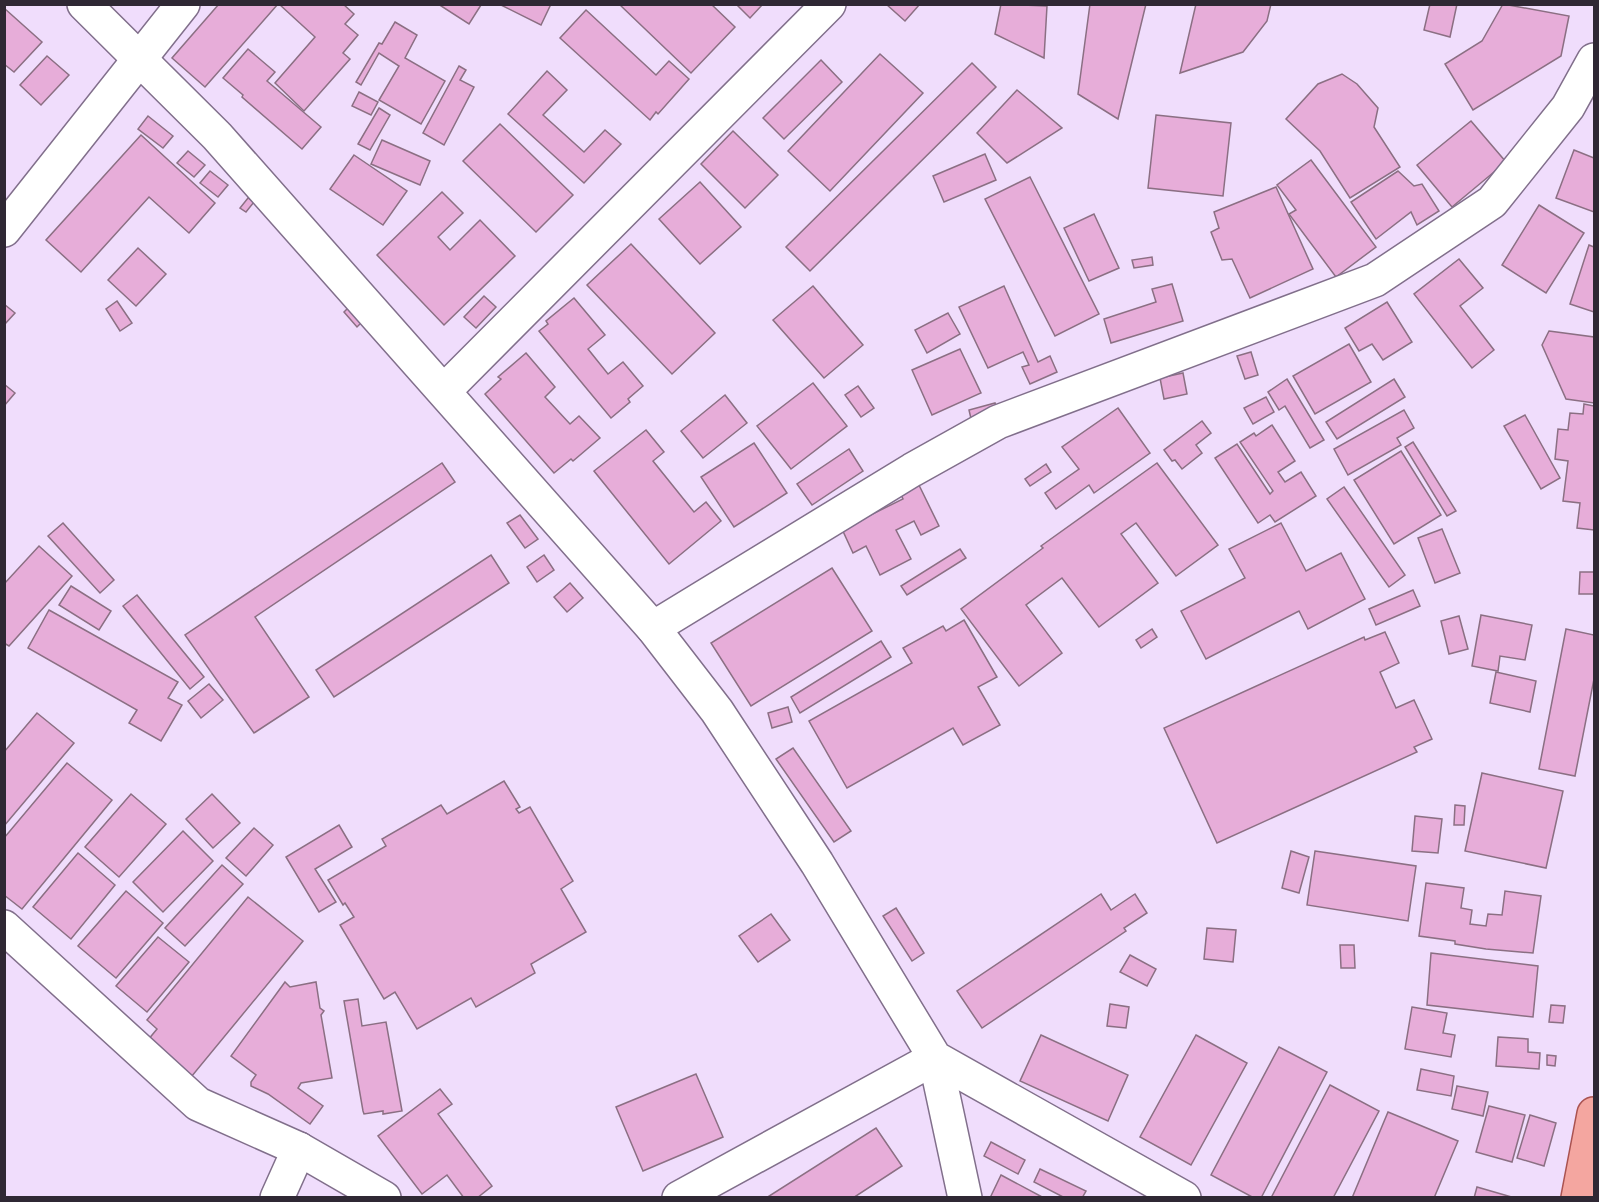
<svg xmlns="http://www.w3.org/2000/svg" width="1599" height="1202" font-family="'PT Sans',sans-serif">
<rect width="100%" height="100%" fill="#f0ddfc"/>
<!-- building -->
<g fill="#e7add9" stroke="#8b6f83" stroke-width="1.5">
<polygon points="219,4 278,4 205,87 172,58"/>
<polygon points="279,4 343,4 354,14 345,24 358,35 343,53 350,59 304,111 275,83 315,37"/>
<polygon points="438,4 479,4 481,5 469,24"/>
<polygon points="499,4 551,4 541,25"/>
<polygon points="619,4 711,4 735,27 691,73"/>
<polygon points="736,4 763,4 750,18"/>
<polygon points="886,4 920,4 905,21"/>
<polygon points="1001,4 1047,6 1044,58 995,34"/>
<polygon points="1090,4 1146,4 1118,119 1078,94"/>
<polygon points="1196,4 1271,4 1267,21 1243,52 1180,73"/>
<polygon points="1430,4 1457,4 1450,37 1424,30"/>
<polygon points="1503,4 1569,16 1561,56 1473,110 1445,64 1482,41"/>
<polygon points="4,8 42,42 14,72 4,64"/>
<polygon points="586,10 656,75 669,61 689,79 658,114 656,112 650,120 560,38"/>
<polygon points="395,22 417,35 405,58 445,81 421,124 379,100 399,66 379,53 361,85 356,82 379,43 382,44"/>
<polygon points="248,49 275,72 267,81 321,127 302,149 242,97 243,95 223,78"/>
<polygon points="880,54 923,93 830,191 788,151"/>
<polygon points="47,56 69,75 41,105 20,85"/>
<polygon points="821,60 842,82 784,139 763,118"/>
<polygon points="972,63 996,87 810,271 786,247"/>
<polygon points="459,66 466,70 460,80 474,87 444,145 423,133"/>
<polygon points="547,71 567,90 543,115 584,152 605,130 621,144 584,183 508,114"/>
<polygon points="1342,74 1357,84 1378,108 1374,127 1400,167 1350,198 1320,151 1286,119 1318,84"/>
<polygon points="1017,90 1062,128 1007,163 977,133"/>
<polygon points="359,92 378,102 371,115 352,106"/>
<polygon points="379,108 390,115 370,150 358,144"/>
<polygon points="1156,115 1231,123 1223,196 1148,188"/>
<polygon points="148,116 173,136 163,148 138,129"/>
<polygon points="1471,121 1506,162 1452,207 1417,165"/>
<polygon points="500,124 573,195 536,232 463,161"/>
<polygon points="733,131 778,175 745,208 701,164"/>
<polygon points="141,135 215,203 189,233 149,197 81,272 46,240"/>
<polygon points="382,140 430,161 420,185 371,164"/>
<polygon points="1574,150 1594,158 1594,212 1556,198"/>
<polygon points="188,151 205,165 194,177 177,163"/>
<polygon points="985,154 996,180 944,202 933,176"/>
<polygon points="354,155 407,191 383,225 330,189"/>
<polygon points="1311,160 1376,247 1336,277 1289,214 1296,210 1277,185"/>
<polygon points="210,171 228,185 218,197 200,183"/>
<polygon points="1398,171 1414,186 1422,184 1439,211 1417,225 1411,212 1376,239 1351,202"/>
<polygon points="1030,177 1099,314 1055,336 985,199"/>
<polygon points="700,182 741,227 700,264 659,219"/>
<polygon points="1276,187 1313,269 1250,298 1232,259 1222,260 1211,232 1219,228 1214,212"/>
<polygon points="442,192 463,213 438,237 450,250 480,220 515,256 444,325 377,255"/>
<polygon points="248,198 254,202 246,212 240,208"/>
<polygon points="1539,205 1584,233 1546,293 1502,265"/>
<polygon points="1094,214 1119,268 1089,281 1064,228"/>
<polygon points="631,244 715,333 672,374 587,285"/>
<polygon points="1589,245 1594,247 1594,312 1570,304"/>
<polygon points="138,248 166,274 136,306 108,280"/>
<polygon points="1152,257 1153,265 1134,268 1132,260"/>
<polygon points="1459,259 1483,288 1460,306 1494,350 1472,368 1414,294"/>
<polygon points="1172,284 1183,321 1111,343 1104,319 1156,302 1152,289"/>
<polygon points="813,286 863,345 824,378 773,320"/>
<polygon points="1004,286 1038,362 1050,356 1057,372 1030,384 1022,367 1029,365 1023,352 988,368 959,307"/>
<polygon points="484,296 496,307 476,328 464,317"/>
<polygon points="574,298 605,335 588,349 608,374 623,362 643,386 628,399 630,402 611,418 539,331 548,324 546,321"/>
<polygon points="117,301 132,323 120,331 106,309"/>
<polygon points="1387,302 1412,342 1383,360 1372,344 1359,351 1345,328"/>
<polygon points="4,304 15,313 4,325"/>
<polygon points="352,304 365,319 357,327 344,312"/>
<polygon points="948,313 960,334 927,353 915,330"/>
<polygon points="1549,331 1594,337 1594,403 1566,399 1542,345"/>
<polygon points="1349,344 1371,382 1315,414 1293,376"/>
<polygon points="960,349 981,393 932,415 912,370"/>
<polygon points="1251,352 1258,375 1245,379 1237,356"/>
<polygon points="526,353 555,387 545,397 570,424 579,416 600,438 573,461 571,459 554,473 485,394 501,379 498,377"/>
<polygon points="1183,373 1187,394 1164,399 1160,378"/>
<polygon points="1287,379 1324,440 1310,448 1285,406 1279,410 1268,392"/>
<polygon points="1394,379 1405,397 1337,439 1326,422"/>
<polygon points="813,383 847,426 791,469 757,426"/>
<polygon points="4,384 15,393 4,406"/>
<polygon points="858,386 874,408 861,417 845,395"/>
<polygon points="725,395 747,423 703,458 681,431"/>
<polygon points="1266,397 1274,412 1253,424 1244,408"/>
<polygon points="995,403 999,417 972,423 969,410"/>
<polygon points="1584,404 1594,406 1594,530 1577,528 1580,503 1563,501 1568,461 1555,459 1558,429 1568,430 1570,413 1583,414"/>
<polygon points="1118,408 1150,453 1094,493 1089,485 1056,509 1045,493 1079,469 1062,447"/>
<polygon points="1404,410 1414,428 1397,438 1401,445 1348,475 1334,449"/>
<polygon points="1525,415 1560,478 1541,489 1504,426"/>
<polygon points="1202,421 1211,433 1196,445 1202,453 1182,469 1175,460 1172,461 1164,450"/>
<polygon points="1272,425 1295,461 1278,472 1285,482 1301,472 1316,496 1275,522 1270,515 1258,523 1215,458 1237,444 1270,494 1273,491 1240,442 1254,433 1256,436"/>
<polygon points="646,430 664,452 653,461 694,512 706,502 721,521 669,564 594,471"/>
<polygon points="1413,442 1456,511 1447,516 1405,447"/>
<polygon points="754,443 787,493 734,527 701,477"/>
<polygon points="849,449 863,471 812,505 797,484"/>
<polygon points="1401,451 1441,515 1394,544 1354,480"/>
<polygon points="442,463 455,482 255,617 309,697 254,733 185,635"/>
<polygon points="1157,463 1218,545 1176,576 1136,523 1121,534 1158,583 1099,627 1062,578 1026,605 1062,653 1019,686 961,609 1043,548 1041,546"/>
<polygon points="1046,464 1051,472 1030,486 1025,479"/>
<polygon points="916,479 939,526 921,535 914,521 896,530 911,559 880,575 866,546 853,553 842,529 903,499 898,488"/>
<polygon points="1344,487 1405,575 1389,587 1327,499"/>
<polygon points="520,515 538,539 525,548 507,523"/>
<polygon points="63,523 114,580 100,593 48,536"/>
<polygon points="1281,523 1306,571 1341,553 1365,599 1308,629 1299,611 1206,659 1181,611 1245,578 1229,549"/>
<polygon points="1442,529 1460,573 1435,583 1418,538"/>
<polygon points="39,546 72,576 9,646 4,643 4,584"/>
<polygon points="960,549 966,558 907,595 901,586"/>
<polygon points="491,555 509,583 334,697 316,670"/>
<polygon points="544,555 554,570 537,582 527,567"/>
<polygon points="832,568 872,631 751,706 711,643"/>
<polygon points="1580,572 1594,572 1594,594 1579,594"/>
<polygon points="570,583 583,598 567,612 554,597"/>
<polygon points="71,586 111,611 99,630 59,605"/>
<polygon points="1413,590 1420,606 1376,625 1369,609"/>
<polygon points="137,595 204,677 190,689 123,606"/>
<polygon points="49,610 178,682 168,698 182,705 161,741 129,723 137,710 28,648"/>
<polygon points="1481,615 1532,625 1525,660 1500,656 1498,671 1472,666"/>
<polygon points="1459,616 1468,649 1449,654 1441,621"/>
<polygon points="964,620 997,677 978,687 1000,725 963,745 953,728 847,788 809,721 912,663 903,648 943,626 946,631"/>
<polygon points="1152,629 1157,637 1141,648 1136,640"/>
<polygon points="1566,629 1594,635 1594,679 1575,776 1539,769"/>
<polygon points="1385,632 1399,663 1380,672 1396,708 1414,700 1432,739 1414,747 1417,752 1217,843 1164,728 1364,637 1365,640"/>
<polygon points="881,641 891,657 800,713 791,697"/>
<polygon points="1496,672 1536,681 1530,712 1490,703"/>
<polygon points="209,684 223,700 201,718 188,701"/>
<polygon points="788,707 792,722 772,728 768,713"/>
<polygon points="37,713 74,743 4,826 4,752"/>
<polygon points="793,748 851,831 834,842 776,759"/>
<polygon points="67,763 112,800 22,909 4,895 4,838"/>
<polygon points="1482,773 1563,791 1546,868 1465,851"/>
<polygon points="504,781 520,807 516,809 519,813 530,807 573,881 561,889 586,932 531,964 535,973 476,1007 471,998 417,1029 395,992 384,999 340,925 354,917 345,903 343,905 328,880 386,846 382,839 441,805 447,814"/>
<polygon points="131,794 166,824 119,877 85,847"/>
<polygon points="212,794 240,823 213,848 186,819"/>
<polygon points="1455,805 1465,806 1464,825 1454,825"/>
<polygon points="1415,816 1442,819 1438,853 1412,851"/>
<polygon points="339,825 352,847 315,869 336,902 319,912 286,857"/>
<polygon points="254,828 273,845 246,876 226,858"/>
<polygon points="183,831 213,861 163,912 133,882"/>
<polygon points="1291,851 1309,857 1299,893 1282,888"/>
<polygon points="1315,851 1416,866 1408,921 1307,905"/>
<polygon points="78,853 115,885 71,939 33,907"/>
<polygon points="222,865 243,884 185,946 165,928"/>
<polygon points="1426,883 1464,888 1461,908 1472,910 1470,924 1486,926 1488,914 1502,915 1505,891 1541,896 1533,953 1486,949 1455,944 1455,941 1419,936"/>
<polygon points="126,891 163,923 116,978 78,946"/>
<polygon points="1101,894 1111,910 1135,894 1147,913 1124,928 1126,931 982,1028 957,991"/>
<polygon points="248,897 303,941 187,1082 143,1046 157,1029 147,1020"/>
<polygon points="896,908 924,953 912,961 883,916"/>
<polygon points="771,914 790,940 758,962 739,936"/>
<polygon points="1207,928 1236,930 1233,962 1204,959"/>
<polygon points="158,937 189,962 147,1012 116,986"/>
<polygon points="1340,945 1354,945 1355,968 1341,968"/>
<polygon points="1431,953 1538,966 1533,1017 1427,1005"/>
<polygon points="1130,955 1156,969 1147,986 1120,972"/>
<polygon points="285,982 290,987 316,982 320,1008 324,1011 321,1015 332,1078 301,1083 298,1088 323,1106 310,1124 268,1094 251,1086 251,1082 256,1075 231,1056"/>
<polygon points="358,999 362,1026 386,1022 402,1111 383,1114 383,1111 364,1114 363,1111 344,1001"/>
<polygon points="1110,1004 1129,1007 1126,1028 1107,1026"/>
<polygon points="1551,1005 1565,1006 1563,1023 1549,1022"/>
<polygon points="1412,1007 1447,1013 1443,1033 1455,1035 1451,1057 1405,1049"/>
<polygon points="1041,1035 1128,1075 1108,1121 1020,1081"/>
<polygon points="1196,1035 1247,1063 1191,1165 1140,1137"/>
<polygon points="1498,1037 1528,1039 1528,1052 1540,1053 1539,1069 1496,1066"/>
<polygon points="1279,1047 1327,1072 1261,1198 1254,1198 1211,1175"/>
<polygon points="1547,1055 1556,1056 1555,1066 1547,1065"/>
<polygon points="1421,1069 1454,1076 1451,1096 1417,1090"/>
<polygon points="696,1074 723,1137 643,1171 616,1107"/>
<polygon points="1330,1085 1379,1111 1333,1198 1271,1198"/>
<polygon points="1457,1086 1488,1092 1483,1116 1452,1109"/>
<polygon points="440,1089 452,1104 438,1114 492,1186 477,1198 464,1198 447,1175 422,1194 378,1136"/>
<polygon points="1489,1106 1525,1115 1512,1162 1476,1152"/>
<polygon points="1388,1112 1458,1141 1434,1198 1352,1198"/>
<polygon points="1530,1115 1556,1123 1544,1166 1517,1158"/>
<polygon points="876,1128 902,1166 853,1198 766,1198"/>
<polygon points="991,1142 1025,1160 1018,1174 984,1156"/>
<polygon points="1040,1169 1086,1191 1082,1198 1065,1198 1034,1182"/>
<polygon points="1001,1175 1044,1198 990,1198"/>
<polygon points="1477,1187 1515,1198 1474,1198"/>
</g>
<g fill="none" stroke-linecap="round" stroke-linejoin="round">
<defs>
<g id="minor">
<polyline points="84,4 217,136 653,628 717,711 817,863 935,1058 1184,1198"/>
<polyline points="4,230 183,4"/>
<polyline points="444,391 829,4"/>
<polyline points="653,628 912,470 998,422 1375,280 1492,202 1568,107 1594,60"/>
<polyline points="4,927 198,1104 299,1149 384,1198"/>
<polyline points="277,1198 299,1149"/>
<polyline points="679,1198 935,1058 965,1198"/>
</g>
<polyline id="major" points="1578,1198 1594,1114"/>
</defs>
<!-- minor casing -->
<use href="#minor" stroke="#816f8b" stroke-width="36"/>
<!-- major casing -->
<use href="#major" stroke="#aa5351" stroke-width="36"/>
<!-- minor -->
<use href="#minor" stroke="#fff" stroke-width="33"/>
<!-- major -->
<use href="#major" stroke="#f4a6a0" stroke-width="33"/>
</g>
<!-- border -->
<rect width="1599" height="1202" fill="none" stroke="#2f2834" stroke-width="12"/>
</svg>
